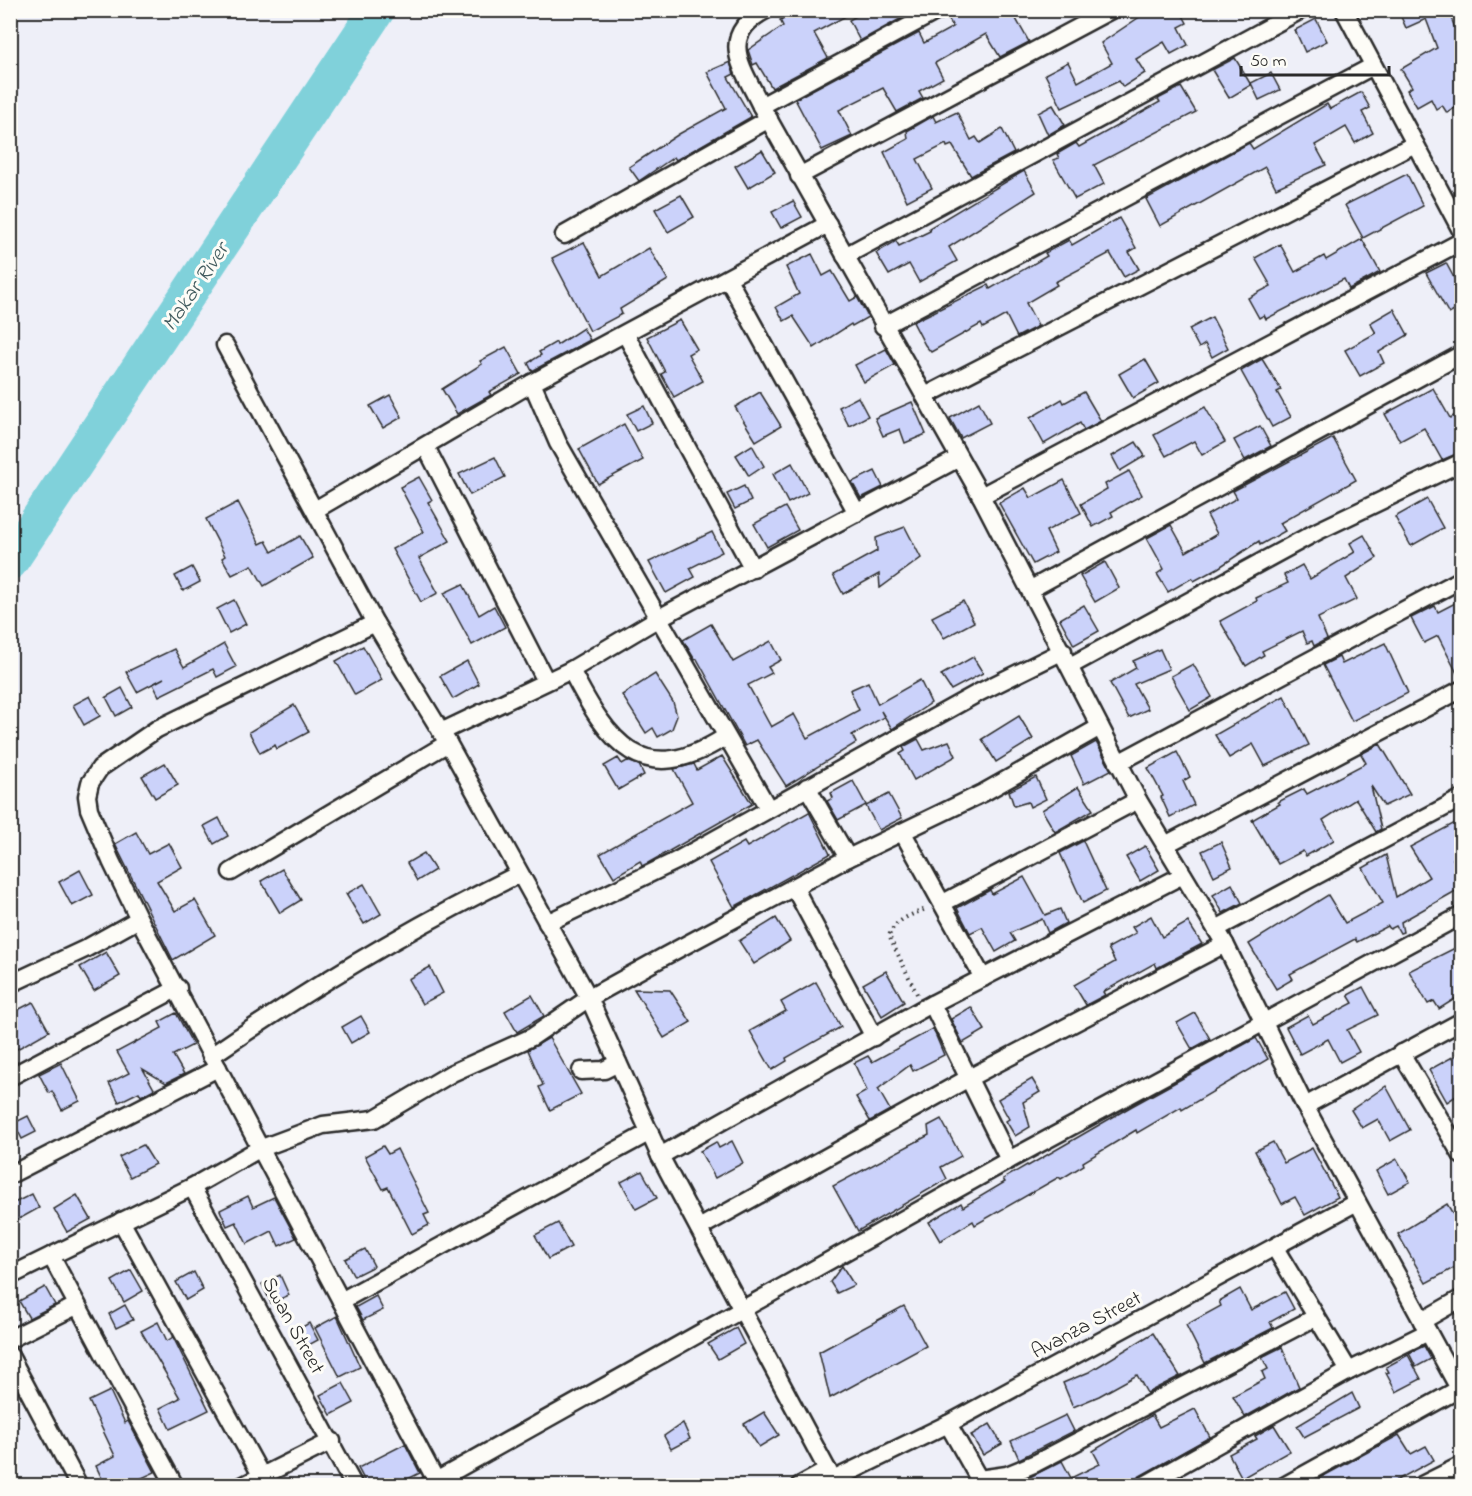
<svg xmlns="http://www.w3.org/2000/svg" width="1472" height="1496" font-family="'Indie Flower',sans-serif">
<rect width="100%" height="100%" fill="#eeeff8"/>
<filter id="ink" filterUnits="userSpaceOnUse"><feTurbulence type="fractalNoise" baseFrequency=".0167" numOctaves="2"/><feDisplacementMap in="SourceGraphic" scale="12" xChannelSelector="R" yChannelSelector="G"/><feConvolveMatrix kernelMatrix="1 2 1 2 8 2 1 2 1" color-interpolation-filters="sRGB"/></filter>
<g filter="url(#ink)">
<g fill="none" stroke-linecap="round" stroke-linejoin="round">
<!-- river -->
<polyline stroke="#80d1da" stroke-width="36" points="10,562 377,10"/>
</g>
<!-- building -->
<g fill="#cbd2fa" stroke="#2b2b2b" stroke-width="1.5">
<polygon points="798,10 857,10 814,33 828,58 772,88 757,63 753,65 748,50 783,26 780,20"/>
<polygon points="867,10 907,10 909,14 860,41 849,20"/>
<polygon points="949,10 1011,10 1029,42 1000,57 986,34 935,63 943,78 919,91 923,98 897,112 883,88 839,110 852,136 822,150 795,99 919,33 924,43 953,27 947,16"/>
<polygon points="1150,10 1180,10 1187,23 1179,27 1188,45 1171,54 1164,42 1136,59 1145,73 1123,87 1119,81 1062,108 1045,74 1068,62 1078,82 1112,63 1101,43"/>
<polygon points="1398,10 1448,10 1461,43 1461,104 1447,113 1442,105 1436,109 1431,99 1417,107 1407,90 1412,87 1401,69 1437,48 1426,19 1406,28"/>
<polygon points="1316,19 1327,41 1305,52 1295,30"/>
<polygon points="1235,58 1251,85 1229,98 1212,70"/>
<polygon points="730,62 734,74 728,77 751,117 676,160 674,157 639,181 629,167 679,134 726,108 707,72"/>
<polygon points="1271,73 1280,90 1259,100 1251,83"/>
<polygon points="1181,87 1196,112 1094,165 1104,184 1075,199 1053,160 1059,158 1057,154 1076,143 1079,147 1160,102 1158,99"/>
<polygon points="1361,92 1370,108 1362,112 1373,133 1355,143 1346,127 1315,145 1326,165 1276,188 1265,167 1160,226 1146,199 1249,143 1253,149 1327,104 1330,109"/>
<polygon points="1053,105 1065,125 1048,135 1038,113"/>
<polygon points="957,112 971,140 976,137 980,143 1002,129 1014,153 971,176 952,145 947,147 946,144 917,159 932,188 907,201 884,152 908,139 907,131 933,116 936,122"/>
<polygon points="762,150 775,172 748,188 735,166"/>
<polygon points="1024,171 1036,192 949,247 957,261 919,282 909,264 889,275 876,253 896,241 899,246 930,231 929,228"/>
<polygon points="1407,174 1423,206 1363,238 1345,205"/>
<polygon points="681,195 694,217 668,232 655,209"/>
<polygon points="793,201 802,217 781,228 772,212"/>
<polygon points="1119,218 1136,248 1129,252 1139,269 1124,277 1110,253 1055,282 1057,285 1026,303 1038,326 1017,337 1006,315 983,328 981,324 931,352 925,345 913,322 988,285 990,289 1047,256 1045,253 1069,240 1072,245"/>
<polygon points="1362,239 1380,272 1349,289 1344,279 1266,319 1264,315 1259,318 1248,298 1271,286 1255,258 1280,244 1295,272 1324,256 1326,260"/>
<polygon points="584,242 602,276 649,248 668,280 620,309 622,314 590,331 552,258"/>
<polygon points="812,254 823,276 832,271 850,301 857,297 868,317 852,326 851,324 814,348 793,316 784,321 776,307 799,294 786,267"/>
<polygon points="1446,263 1461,291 1461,307 1449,314 1426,273"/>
<polygon points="1394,309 1408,335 1379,352 1384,363 1360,376 1345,350 1376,333 1370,323"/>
<polygon points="1212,317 1228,348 1212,357 1205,344 1199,348 1189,329"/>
<polygon points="680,320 697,349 688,354 703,381 674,397 661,374 665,372 647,337"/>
<polygon points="583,328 590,340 532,371 528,363 541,355 539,352 556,342 557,345"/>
<polygon points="506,347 521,374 489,392 491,395 457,414 442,389 482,364 480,361"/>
<polygon points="886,349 895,365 864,382 855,365"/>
<polygon points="1145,359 1159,383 1133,398 1119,374"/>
<polygon points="1262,359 1281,390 1277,392 1291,417 1272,427 1241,371"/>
<polygon points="1433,388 1450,418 1461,412 1461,452 1442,460 1424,428 1400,441 1385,414"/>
<polygon points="760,392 781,426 756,441 735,407"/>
<polygon points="1084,392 1101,421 1084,430 1080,423 1044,444 1030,418 1062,399 1064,403"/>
<polygon points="390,395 402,417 383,428 370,406"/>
<polygon points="858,397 868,416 849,426 839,407"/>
<polygon points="912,402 926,434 905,443 900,429 883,436 875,418"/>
<polygon points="979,402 990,423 961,438 950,418"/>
<polygon points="644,406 652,423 636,431 627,414"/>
<polygon points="1205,407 1225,442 1202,455 1194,441 1166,456 1154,435"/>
<polygon points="624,424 643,460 598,484 579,449"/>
<polygon points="1260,426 1271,446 1245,460 1234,440"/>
<polygon points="1333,438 1356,480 1280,523 1285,531 1260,545 1259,541 1218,568 1194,581 1192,578 1168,592 1157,574 1164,569 1147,538 1171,525 1186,552 1217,534 1207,515 1237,498 1233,491"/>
<polygon points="1136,442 1145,456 1120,471 1112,456"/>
<polygon points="752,445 764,466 749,476 736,455"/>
<polygon points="495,457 505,477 470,495 459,474"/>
<polygon points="792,463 808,493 788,503 773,474"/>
<polygon points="875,471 883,487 861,498 852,482"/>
<polygon points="1129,471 1142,495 1111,512 1113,516 1093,527 1081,504 1107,489 1105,484"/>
<polygon points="419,477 432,500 428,502 450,541 419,558 438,593 421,602 392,549 424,532 400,487"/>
<polygon points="1064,480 1081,513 1046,531 1056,552 1033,564 999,503 1025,488 1031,498"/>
<polygon points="744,486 751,501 735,509 727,494"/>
<polygon points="1427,499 1443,528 1411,546 1395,517"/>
<polygon points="238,502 260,544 266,541 272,552 300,536 313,558 264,586 252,565 232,575 222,558 225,556 206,519"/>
<polygon points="785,507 798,530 767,547 754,524"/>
<polygon points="905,527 921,558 880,588 879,574 843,594 833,575 877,551 876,538"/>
<polygon points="712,532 722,552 690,568 695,577 666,593 649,562"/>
<polygon points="1364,535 1377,558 1346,578 1357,599 1318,618 1327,639 1314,646 1312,641 1307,643 1302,631 1262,651 1264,655 1246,666 1220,621 1257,601 1256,598 1288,583 1284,575 1302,565 1310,579 1355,552 1350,543"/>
<polygon points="1105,562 1119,588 1095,602 1080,576"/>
<polygon points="192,567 200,582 183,591 175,576"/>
<polygon points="463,584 479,615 494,606 505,627 472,645 444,593"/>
<polygon points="234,600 246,624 229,633 217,609"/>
<polygon points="1461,600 1461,679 1460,679 1438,636 1424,643 1411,618 1435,606 1438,612"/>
<polygon points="963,601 974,622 944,638 932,617"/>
<polygon points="1084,605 1099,631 1074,645 1060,619"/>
<polygon points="711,624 733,662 771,641 781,660 768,667 772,673 748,685 771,727 794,714 807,738 859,710 850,690 868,682 878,704 920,680 931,703 892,729 881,711 884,717 852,735 856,743 786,786 757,740 745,746 697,659 695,660 683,640"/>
<polygon points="1385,643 1408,693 1352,721 1323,665 1339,657 1342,664"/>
<polygon points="224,644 236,667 217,677 213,669 159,696 153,684 164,678 137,692 126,672 174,649 184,667"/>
<polygon points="363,646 382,680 355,695 336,661"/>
<polygon points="1160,649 1169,669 1134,684 1148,709 1129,718 1110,683 1136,668 1133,661"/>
<polygon points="973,657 983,673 951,690 941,675"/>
<polygon points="467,661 479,684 453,699 440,676"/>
<polygon points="1193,664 1212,697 1190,710 1171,676"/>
<polygon points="655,674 673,702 677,716 672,729 658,737 653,728 646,733 622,695"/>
<polygon points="122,688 132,707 116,716 106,697"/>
<polygon points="90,696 100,716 84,725 73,705"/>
<polygon points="1284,696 1309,745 1265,766 1253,744 1229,758 1215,735"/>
<polygon points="294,705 309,732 277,749 275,745 260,753 249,732"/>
<polygon points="1019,716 1033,739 996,762 982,739"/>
<polygon points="918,739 924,750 949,741 956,756 914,780 900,754 905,751 903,747"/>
<polygon points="1096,742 1111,770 1084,784 1071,756"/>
<polygon points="1380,744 1410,794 1384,806 1371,786 1381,829 1376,832 1356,799 1323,820 1334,840 1306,856 1303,851 1278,864 1252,820 1280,804 1278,802 1304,789 1307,794 1366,763 1361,754"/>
<polygon points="1177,752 1190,777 1183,781 1194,805 1170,817 1161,797 1163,796 1148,768"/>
<polygon points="722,756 752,804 648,863 642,866 640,861 614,877 600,854 692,802 674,769 694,764 697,770"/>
<polygon points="618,758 622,764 627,761 639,765 644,775 618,790 604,766"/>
<polygon points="165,763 178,785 155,798 142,776"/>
<polygon points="1036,777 1046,799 1030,807 1028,802 1014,806 1009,791"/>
<polygon points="853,781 866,805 838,820 827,801 833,798 831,793"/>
<polygon points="1078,787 1093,810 1055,832 1042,810"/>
<polygon points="889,794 902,818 879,830 866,806"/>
<polygon points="809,812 830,854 734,907 709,862 744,842 747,847"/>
<polygon points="219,818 228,836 214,844 204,826"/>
<polygon points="1455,823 1461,839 1461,856 1453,859 1461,876 1461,888 1401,922 1403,932 1400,933 1396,926 1390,929 1388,926 1357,942 1355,939 1290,974 1293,979 1276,989 1249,944 1328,895 1345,923 1383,903 1363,868 1386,855 1396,897 1429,877 1410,847"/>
<polygon points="136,832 148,854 169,843 182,867 157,881 175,911 195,900 215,935 173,960 115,844"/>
<polygon points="1083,841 1106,891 1083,903 1060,853"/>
<polygon points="1221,842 1232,867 1214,876 1202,851"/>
<polygon points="1145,846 1159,870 1140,881 1126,857"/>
<polygon points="424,853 435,870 417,881 407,863"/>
<polygon points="282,869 301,900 280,913 261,881"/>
<polygon points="80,870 93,895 72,906 59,882"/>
<polygon points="1024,877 1045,915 1060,909 1066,923 1048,933 1042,919 1010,933 1015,941 996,952 982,927 970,933 957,908 990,890 992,894"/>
<polygon points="364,884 381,914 364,924 346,894"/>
<polygon points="1232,884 1242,903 1223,913 1213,895"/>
<polygon points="1151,916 1162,937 1188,922 1202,944 1157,968 1155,963 1103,992 1105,995 1086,1005 1074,985 1115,962 1108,948 1136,933 1132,927"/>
<polygon points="776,918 790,941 754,964 739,941"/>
<polygon points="1461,945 1461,995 1439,1009 1434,1001 1428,1004 1409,971"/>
<polygon points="106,952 120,976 94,991 80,967"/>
<polygon points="430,967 443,993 422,1004 408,979"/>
<polygon points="886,971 904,1002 882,1016 863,984"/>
<polygon points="816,982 841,1027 786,1058 787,1061 772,1070 750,1031 786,1011 781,1002"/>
<polygon points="1363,987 1378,1015 1347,1030 1359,1052 1340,1062 1328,1039 1300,1054 1286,1027 1308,1015 1313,1024 1353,1003 1348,995"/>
<polygon points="634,989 670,990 691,1022 664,1038"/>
<polygon points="532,995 544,1016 517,1032 505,1011"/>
<polygon points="33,1002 49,1031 10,1053 10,1014"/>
<polygon points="971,1007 985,1030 963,1043 951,1019"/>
<polygon points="176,1013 193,1045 173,1055 184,1074 166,1083 143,1069 154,1089 141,1096 139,1092 119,1102 109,1083 129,1073 117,1052 162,1028 159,1022"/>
<polygon points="1195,1013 1210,1039 1192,1049 1177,1023"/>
<polygon points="361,1016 370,1032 351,1043 342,1027"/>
<polygon points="933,1029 944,1055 913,1071 910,1065 878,1089 890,1110 870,1121 856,1097 867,1091 854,1063 868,1056 872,1062"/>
<polygon points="549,1038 581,1094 550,1110 539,1087 543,1085 528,1050"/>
<polygon points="1256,1038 1268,1059 1182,1110 1181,1107 1137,1133 1136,1130 1083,1162 1084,1165 1061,1179 1059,1177 975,1225 973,1221 940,1241 929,1222 961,1203 963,1207 1005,1182 1003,1179 1027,1165 1028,1166 1132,1106"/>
<polygon points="1456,1055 1461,1064 1461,1093 1447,1102 1429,1070"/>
<polygon points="61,1063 80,1101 62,1110 52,1091 49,1093 39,1074"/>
<polygon points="1032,1079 1040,1092 1023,1102 1030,1127 1015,1136 1006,1121 1009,1119 998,1099"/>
<polygon points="1386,1086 1410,1130 1390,1141 1378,1119 1362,1128 1351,1110"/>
<polygon points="28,1116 36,1132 22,1139 14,1123"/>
<polygon points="941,1119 961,1156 941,1167 947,1179 858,1231 833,1186 929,1135 928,1126"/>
<polygon points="732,1141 743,1163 715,1178 700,1151 716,1142 719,1148"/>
<polygon points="1273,1142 1284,1163 1312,1148 1338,1197 1305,1215 1295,1197 1282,1204 1255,1151"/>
<polygon points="143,1145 155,1164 130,1177 119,1157"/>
<polygon points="383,1146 388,1154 397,1149 429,1213 424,1215 429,1225 412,1234 388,1187 383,1189 365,1156"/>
<polygon points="1397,1159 1410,1182 1388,1194 1376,1171"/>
<polygon points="642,1171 657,1198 636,1209 621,1182"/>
<polygon points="32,1194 39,1208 10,1224 10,1205"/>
<polygon points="77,1195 91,1219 67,1232 54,1209"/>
<polygon points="248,1196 253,1207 274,1197 296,1238 279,1246 272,1231 247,1244 236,1222 227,1226 220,1210"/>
<polygon points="1447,1204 1461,1227 1461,1264 1426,1283 1398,1234"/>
<polygon points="558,1223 571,1247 548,1259 535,1235"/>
<polygon points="365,1249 374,1266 354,1276 345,1259"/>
<polygon points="842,1266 854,1285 837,1293 830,1282"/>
<polygon points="131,1270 143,1291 124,1302 112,1281"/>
<polygon points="194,1272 203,1290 186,1300 176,1282"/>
<polygon points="280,1275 289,1295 271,1303 262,1284"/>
<polygon points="45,1287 55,1305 29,1318 19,1301"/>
<polygon points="1240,1289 1251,1310 1285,1292 1294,1309 1270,1322 1273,1328 1205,1363 1186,1325 1221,1306 1219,1301"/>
<polygon points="376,1296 383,1310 363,1320 356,1307"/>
<polygon points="125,1305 133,1320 116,1328 109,1314"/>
<polygon points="904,1306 926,1346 830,1398 819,1352"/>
<polygon points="337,1316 360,1367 340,1377 315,1328"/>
<polygon points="158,1322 167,1341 173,1337 209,1410 170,1429 160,1408 180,1398 141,1331"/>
<polygon points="309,1323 318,1340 303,1348 294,1332"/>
<polygon points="736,1328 744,1344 718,1359 708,1344"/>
<polygon points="1153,1333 1180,1376 1147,1393 1137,1375 1099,1396 1073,1407 1063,1383 1089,1372"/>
<polygon points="1424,1346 1431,1359 1416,1367 1409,1353"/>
<polygon points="1282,1347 1299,1387 1245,1417 1233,1396 1265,1379 1262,1372 1268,1369 1262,1357"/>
<polygon points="1408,1355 1421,1379 1396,1392 1386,1373 1389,1372 1386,1367"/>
<polygon points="343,1383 354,1403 331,1415 320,1395"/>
<polygon points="110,1391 125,1423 128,1421 155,1472 127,1485 105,1485 96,1466 115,1456 89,1401"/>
<polygon points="1352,1393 1359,1408 1304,1437 1297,1426"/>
<polygon points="1195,1409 1210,1437 1138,1477 1133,1485 1033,1485 1028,1478 1062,1461 1071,1478 1100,1464 1093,1451 1152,1415 1159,1427"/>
<polygon points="764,1412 779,1435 759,1447 744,1424"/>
<polygon points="1066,1415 1074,1431 1019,1459 1011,1441"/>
<polygon points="683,1423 690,1439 671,1449 664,1436"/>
<polygon points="990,1424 1002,1444 983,1455 971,1435"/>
<polygon points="1274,1425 1290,1451 1242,1478 1229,1454 1257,1439 1255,1436"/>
<polygon points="1399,1435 1411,1454 1426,1446 1434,1460 1388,1485 1356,1485 1351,1477 1335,1485 1307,1485"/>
<polygon points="405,1444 420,1473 396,1485 367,1485 358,1468"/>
<polygon points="1183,1476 1189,1485 1165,1485"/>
</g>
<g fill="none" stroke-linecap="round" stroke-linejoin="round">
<defs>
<g id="minor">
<path d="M766,10C716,36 743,68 761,106L981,496L1138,800L1225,944L1305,1106L1462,1394"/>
<polyline points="1344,10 1462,232"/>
<polyline points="761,106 939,10"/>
<polyline points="799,176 1111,10"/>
<polyline points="564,235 769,119"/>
<polyline points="845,256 1301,10"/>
<polyline points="728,279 857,513"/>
<polyline points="883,326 1373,66"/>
<polyline points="626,335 753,569"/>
<polyline points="225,345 375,623 448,743 589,998 660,1156 836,1486"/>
<polyline points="532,383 558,443 768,808"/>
<polyline points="925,396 1415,144"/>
<polyline points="426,447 546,681"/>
<polyline points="981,496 1462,241"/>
<polyline points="315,510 532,383 828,224"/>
<polyline points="1031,589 1462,354"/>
<polyline points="375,623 157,729 100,768 90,783 87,796 89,809 111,861 139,919 439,1486"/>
<polyline points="1070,666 1318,531 1462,462"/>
<path d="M571,670C609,744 642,790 725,737"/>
<polyline points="441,732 571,670 657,619 959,458"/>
<polyline points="1118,763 1462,579"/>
<polyline points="807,787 848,858"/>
<polyline points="903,833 983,978"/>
<polyline points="1165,845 1462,689"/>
<polyline points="231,872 448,743"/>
<polyline points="794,887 874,1037"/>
<polyline points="943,903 1138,800"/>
<polyline points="547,923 676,861 978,693 1063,651"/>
<polyline points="1216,929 1462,798"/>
<polyline points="10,984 85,949 139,919"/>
<polyline points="932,1004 1009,1160"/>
<polyline points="1401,1053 1462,1156"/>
<path d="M211,1056C310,988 411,927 519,874"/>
<polyline points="581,1071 604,1070 618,1063"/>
<polyline points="10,1077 178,988"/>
<polyline points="1305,1106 1462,1021"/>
<polyline points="660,1156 924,1008 1183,875"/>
<polyline points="10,1175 218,1068"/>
<polyline points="192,1187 354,1486"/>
<polyline points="121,1221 261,1475"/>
<polyline points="699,1228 967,1079 1225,944"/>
<polyline points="1275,1248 1349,1371"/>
<polyline points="51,1256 175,1486"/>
<polyline points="10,1276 192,1187 259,1149 323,1125 374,1119 452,1073 532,1037 589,998 665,956 848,858 983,793 1100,727"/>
<polyline points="341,1301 650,1132"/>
<polyline points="1422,1321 1462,1298"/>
<polyline points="10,1339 76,1306"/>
<polyline points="10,1356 79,1486"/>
<polyline points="948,1424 983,1486"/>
<polyline points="979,1479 1007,1475 1036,1463 1316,1317"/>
<polyline points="833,1480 948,1424 1357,1202"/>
<polyline points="242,1486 332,1441"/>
<polyline points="427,1486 1009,1160 1462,915"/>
<polyline points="799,1486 828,1470"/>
<polyline points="1143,1486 1349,1371 1428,1332"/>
<polyline points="1284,1486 1459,1389"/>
<polyline points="1420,1486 1462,1465"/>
</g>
</defs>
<!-- minor casing -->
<use href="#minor" stroke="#2b2b2b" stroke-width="21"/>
<!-- path -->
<path stroke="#2b2b2b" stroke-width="4" stroke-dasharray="1.5 4.5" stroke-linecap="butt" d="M917,994L889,936C894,920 911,915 926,909"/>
<!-- minor -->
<use href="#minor" stroke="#fdfcf7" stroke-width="16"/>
</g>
</g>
<g text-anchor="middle" stroke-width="6" stroke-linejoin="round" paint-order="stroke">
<!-- street labels -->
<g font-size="21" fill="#2b2b2b" stroke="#fdfcf7">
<text transform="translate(1086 1324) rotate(-28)" y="7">Avanza Street</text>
<text transform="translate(294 1325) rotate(61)" y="7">Swan Street</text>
</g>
<!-- water labels -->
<g font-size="22" font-style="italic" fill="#445d60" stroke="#fdfcf7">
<text transform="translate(194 286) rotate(-56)" y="8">Makar River</text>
</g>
</g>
<!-- margin -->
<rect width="1472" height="1496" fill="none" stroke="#fdfcf7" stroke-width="36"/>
<rect x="18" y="18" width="1436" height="1460" fill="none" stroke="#2b2b2b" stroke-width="2" filter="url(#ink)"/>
<!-- scale -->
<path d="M1241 66v9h148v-9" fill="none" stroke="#2b2b2b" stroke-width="3"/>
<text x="1250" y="66" font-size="18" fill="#2b2b2b" stroke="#fdfcf7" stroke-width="4.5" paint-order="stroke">50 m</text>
</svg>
